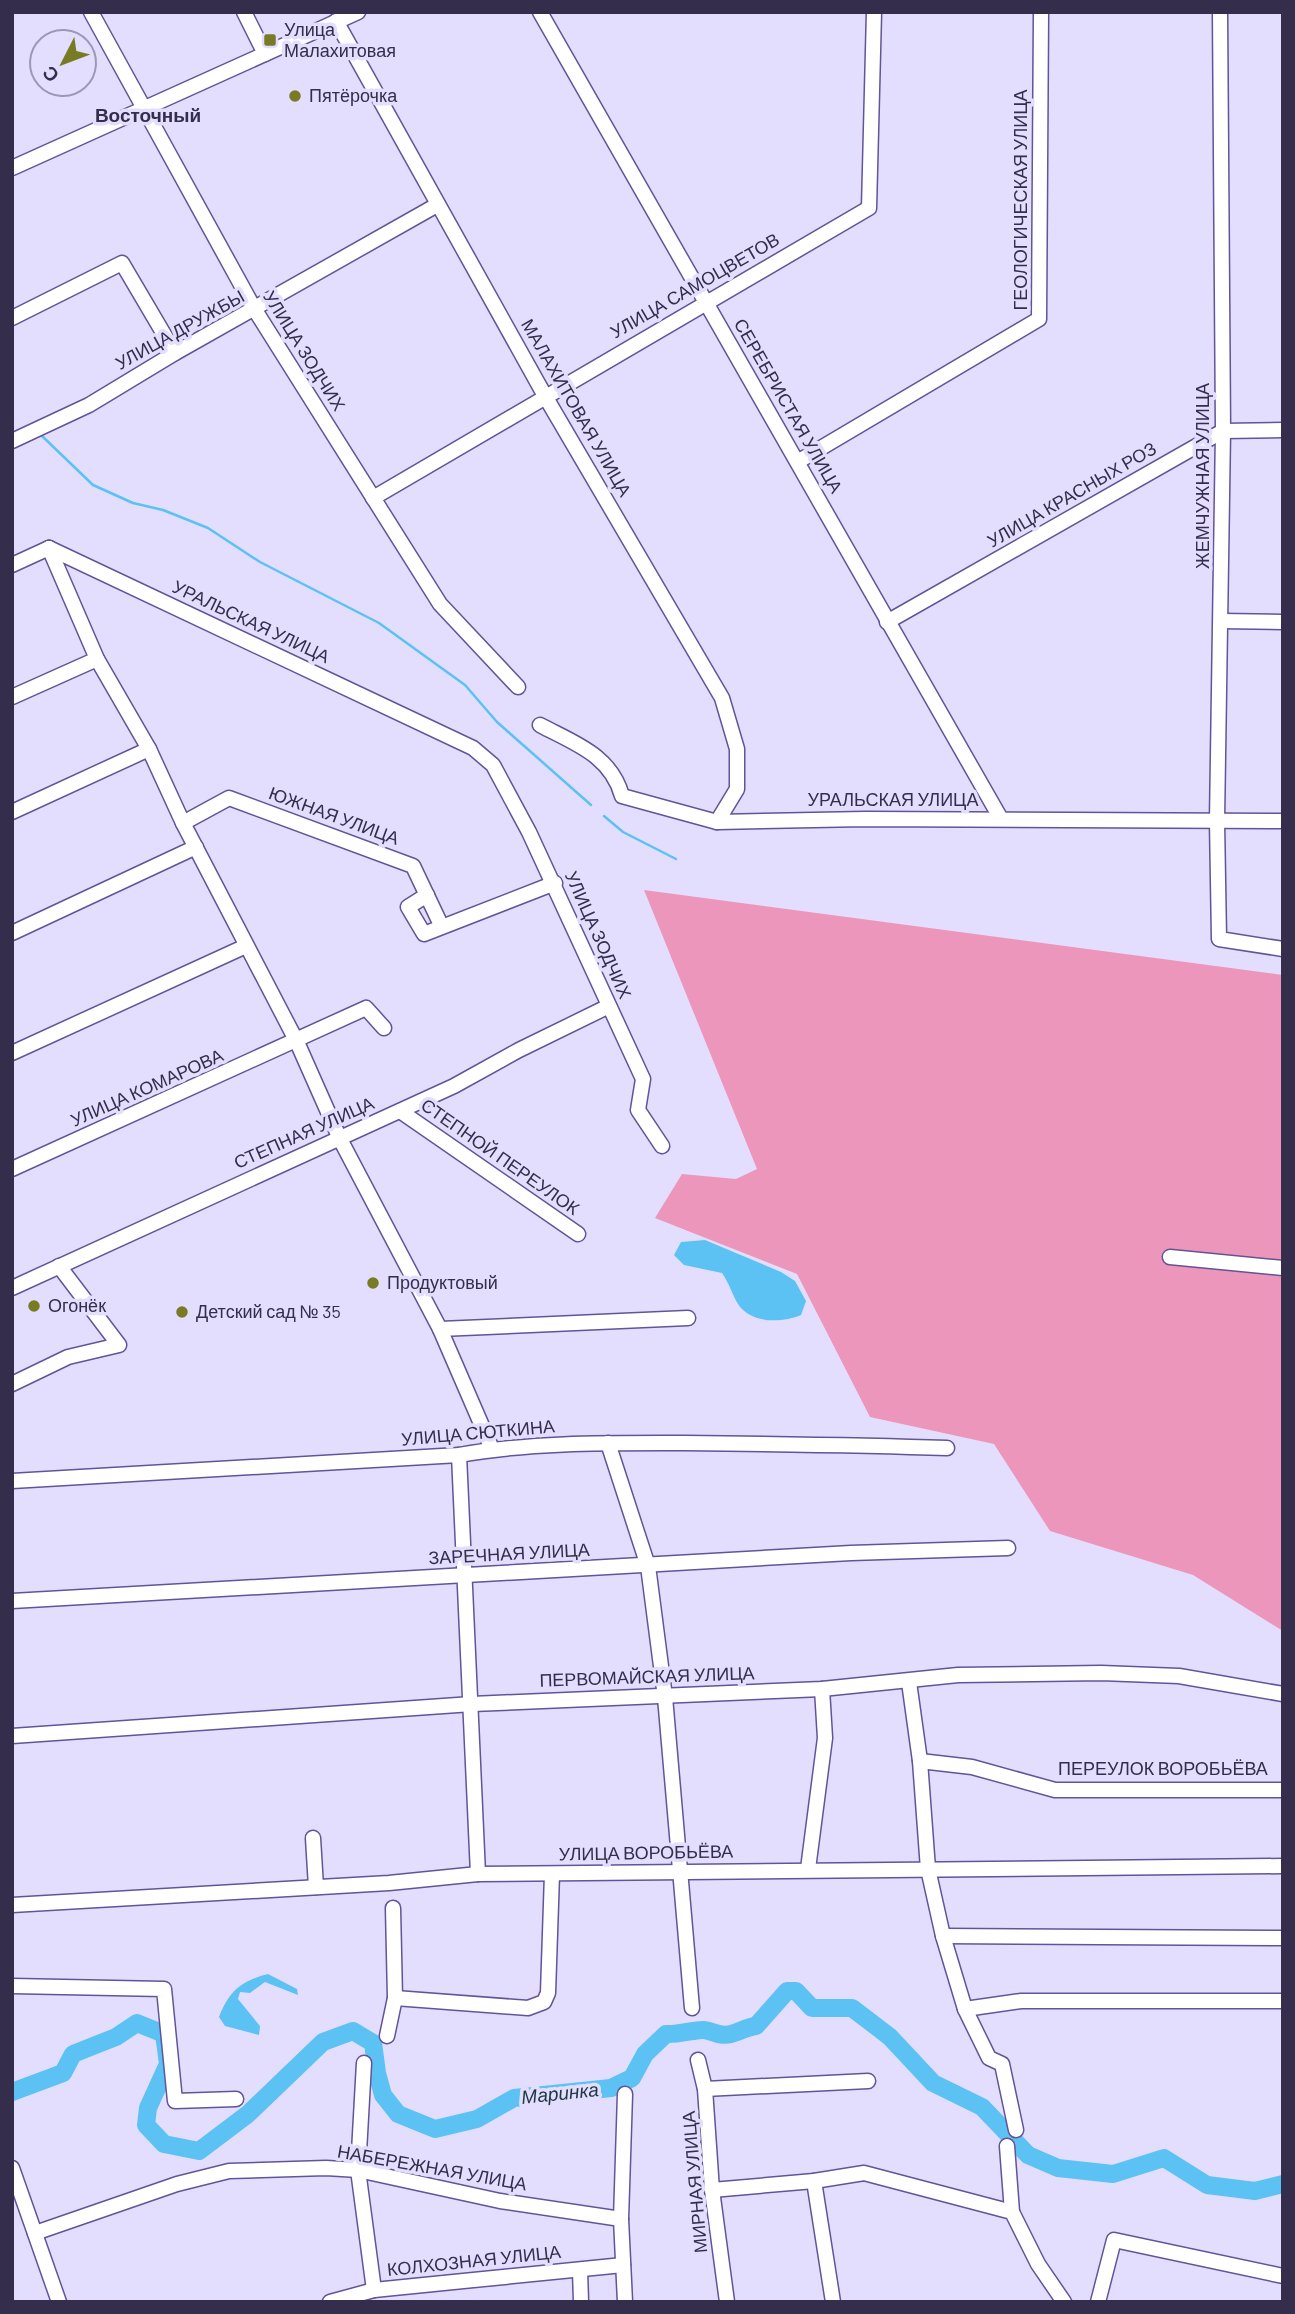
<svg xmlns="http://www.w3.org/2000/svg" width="1295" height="2314" font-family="Barlow,sans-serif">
<rect width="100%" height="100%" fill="#e3defe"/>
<!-- green -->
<polygon fill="#ec96bb" points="644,890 1283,975 1283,1631 1193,1575 1050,1531 994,1444 870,1417 797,1274 655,1218 682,1174 736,1179 757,1169"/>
<!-- water -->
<g fill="#5cc2f4">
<path d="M705,1240L781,1272L795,1281L806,1301L801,1315C782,1323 751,1324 738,1304C732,1294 729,1283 722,1273L684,1265L674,1255L681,1242Z"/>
<path d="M268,1974L297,1989L298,1995L265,1982L250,1993L240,1992L238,1999L260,2026L259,2035L225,2026L219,2017C229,1991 241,1981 268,1974Z"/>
</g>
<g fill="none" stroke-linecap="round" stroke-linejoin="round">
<!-- stream -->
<g stroke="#5cc2f4" stroke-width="2.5">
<polyline points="42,436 93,485 133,503 163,510 208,528 260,562 379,623 465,685 497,722 591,805"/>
<polyline points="604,816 623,832 676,859"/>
</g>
<!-- river -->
<path stroke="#5cc2f4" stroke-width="18" d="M12,2092L63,2073L73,2054L116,2037L137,2023L164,2034L168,2064L148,2108L146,2125L164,2144L199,2151L248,2114L323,2042L353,2031L373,2043L377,2073L383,2095L398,2114L435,2129L477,2119L514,2098L611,2088L632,2078L645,2054L666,2034C678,2035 697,2029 704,2030C714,2031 719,2037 731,2034C740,2032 746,2027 756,2026L787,1991H796L812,2008H852L890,2037L933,2083L982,2107L1028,2155L1058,2168L1113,2174L1164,2158L1207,2185L1255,2191L1283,2184"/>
<defs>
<g id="minor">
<polyline points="91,12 255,310 440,604 518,687"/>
<polyline points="244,12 265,54"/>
<polyline points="540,12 1001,819"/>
<polyline points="1220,12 1223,431 1217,821 1219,939 1283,949"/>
<polyline points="336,21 545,396 722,698 737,749 737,789 717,822"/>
<polyline points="12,168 358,12"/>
<polyline points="12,318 122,263 175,353"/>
<polyline points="12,441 89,405 175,353 437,205"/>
<polyline points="799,461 1039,319 1041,12"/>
<polyline points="373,498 869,208 874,12"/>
<polyline points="49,548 97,659 149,749 183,823 297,1042 340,1139 440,1329 492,1449"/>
<polyline points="49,548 473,748 493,765 529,832 643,1079 638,1110 662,1146"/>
<polyline points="12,565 49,548"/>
<polyline points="1221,621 1283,622"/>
<polyline points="887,622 1223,431 1283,430"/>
<polyline points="12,697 97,659"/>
<path d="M540,725C574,743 611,755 622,796L717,822L865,819L1283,821"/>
<polyline points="12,812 149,749"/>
<polyline points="183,823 229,798 413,866 441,925"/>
<polyline points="427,895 408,907 424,934 555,883"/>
<polyline points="12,933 196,847"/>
<polyline points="12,1053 246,946"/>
<polyline points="400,1111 578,1234"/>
<polyline points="12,1169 366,1008 384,1028"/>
<polyline points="1170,1257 1283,1268"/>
<polyline points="12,1288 454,1086 519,1050 609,1006"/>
<polyline points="440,1329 688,1318"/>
<polyline points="12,1384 68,1357 119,1345 59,1266"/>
<polyline points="608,1443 648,1566 665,1697 692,2008"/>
<polyline points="459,1455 478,1874"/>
<path d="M12,1481L459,1455C533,1442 609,1443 684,1443C772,1444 859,1445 947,1448"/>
<polyline points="12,1601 851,1553 1008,1548"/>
<polyline points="909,1682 920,1761 928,1869 943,1936 965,2009 989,2058 1002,2064 1016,2130"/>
<polyline points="12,1736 472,1704 822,1689 958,1675 1101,1673 1179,1676 1283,1694"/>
<polyline points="920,1761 972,1767 1055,1790 1283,1790"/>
<polyline points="313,1838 316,1887"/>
<polyline points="808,1869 825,1738 822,1689"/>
<polyline points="12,1905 389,1883 478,1874 1283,1866"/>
<polyline points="943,1936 1283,1938"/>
<polyline points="12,1986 164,1989 175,2101 236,2099"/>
<polyline points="395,1998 528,2008 544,2002 548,1993 552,1874"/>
<polyline points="965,2009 1021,2001 1283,2001"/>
<polyline points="387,2036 395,1998 393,1908"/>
<polyline points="698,2060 705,2089 712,2190 727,2302"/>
<polyline points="364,2063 358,2170 374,2290"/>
<polyline points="705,2089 868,2081"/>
<polyline points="625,2094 621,2219 625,2302"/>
<polyline points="1007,2146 1012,2212"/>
<polyline points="12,2168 59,2302"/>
<polyline points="814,2181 833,2302"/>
<polyline points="712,2190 814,2181 864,2173 1012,2212 1038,2264 1064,2302"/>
<polyline points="35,2233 177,2184 229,2171 326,2168 358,2170 500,2201 621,2219"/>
<polyline points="580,2270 581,2302"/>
<polyline points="330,2302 374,2290 623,2265"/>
<polyline points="1098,2302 1114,2240 1283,2276"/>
</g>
</defs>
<!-- minor casing -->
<use href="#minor" stroke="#635398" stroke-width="17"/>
<!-- minor -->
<use href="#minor" stroke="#fff" stroke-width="14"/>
</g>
<!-- markers -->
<g fill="#767b24" stroke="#e3defe" stroke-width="2.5">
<rect x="263" y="33" width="14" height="14" rx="3.5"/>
<circle cx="295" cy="96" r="7"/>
<circle cx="373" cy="1283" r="7"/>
<circle cx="34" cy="1306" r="7"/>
<circle cx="182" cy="1312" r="7"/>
</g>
<g text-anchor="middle" stroke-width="7" stroke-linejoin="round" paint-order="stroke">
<!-- poi labels -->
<g font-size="18" fill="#342d4c" stroke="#e3defe" text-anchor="start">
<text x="284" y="36">Улица<tspan x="284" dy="21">Малахитовая</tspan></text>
<text x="309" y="102">Пятёрочка</text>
<text x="387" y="1289">Продуктовый</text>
<text x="48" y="1312">Огонёк</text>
<text x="196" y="1318">Детский сад № 35</text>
</g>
<!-- street labels -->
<g font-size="18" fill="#342d4c" stroke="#e3defe">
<text transform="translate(1021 200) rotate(-90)" y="6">ГЕОЛОГИЧЕСКАЯ УЛИЦА</text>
<text transform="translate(695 286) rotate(-30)" y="6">УЛИЦА САМОЦВЕТОВ</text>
<text transform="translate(180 330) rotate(-29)" y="6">УЛИЦА ДРУЖБЫ</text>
<text transform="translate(304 351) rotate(58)" y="6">УЛИЦА ЗОДЧИХ</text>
<text transform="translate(788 406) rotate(60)" y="6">СЕРЕБРИСТАЯ УЛИЦА</text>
<text transform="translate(576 408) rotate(60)" y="6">МАЛАХИТОВАЯ УЛИЦА</text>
<text transform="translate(1203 476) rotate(-90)" y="6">ЖЕМЧУЖНАЯ УЛИЦА</text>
<text transform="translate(1072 495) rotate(-30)" y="6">УЛИЦА КРАСНЫХ РОЗ</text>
<text transform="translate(251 622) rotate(25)" y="6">УРАЛЬСКАЯ УЛИЦА</text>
<text x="893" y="806">УРАЛЬСКАЯ УЛИЦА</text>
<text transform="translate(334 816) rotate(20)" y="6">ЮЖНАЯ УЛИЦА</text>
<text transform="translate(598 935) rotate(66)" y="6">УЛИЦА ЗОДЧИХ</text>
<text transform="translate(147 1088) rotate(-24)" y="6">УЛИЦА КОМАРОВА</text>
<text transform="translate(304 1133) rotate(-24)" y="6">СТЕПНАЯ УЛИЦА</text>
<text transform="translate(500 1157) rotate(35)" y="6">СТЕПНОЙ ПЕРЕУЛОК</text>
<text transform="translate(478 1433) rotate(-5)" y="6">УЛИЦА СЮТКИНА</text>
<text transform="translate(509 1554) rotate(-3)" y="6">ЗАРЕЧНАЯ УЛИЦА</text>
<text transform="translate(647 1677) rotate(-2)" y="6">ПЕРВОМАЙСКАЯ УЛИЦА</text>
<text x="1163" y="1775">ПЕРЕУЛОК ВОРОБЬЁВА</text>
<text transform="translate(646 1853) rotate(-1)" y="6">УЛИЦА ВОРОБЬЁВА</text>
<text transform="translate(432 2168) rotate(10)" y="6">НАБЕРЕЖНАЯ УЛИЦА</text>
<text transform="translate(695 2182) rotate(-95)" y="6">МИРНАЯ УЛИЦА</text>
<text transform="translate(474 2261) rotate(-6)" y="6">КОЛХОЗНАЯ УЛИЦА</text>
</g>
<!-- neighbourhood labels -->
<g font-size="19" font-weight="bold" fill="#342d4c" stroke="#e3defe">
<text x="148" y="122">Восточный</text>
</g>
<!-- water labels -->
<g font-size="19" font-style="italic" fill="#213844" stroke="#e3defe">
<text transform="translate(560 2093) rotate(-6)" y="7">Маринка</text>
</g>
</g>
<!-- border -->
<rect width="1295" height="2314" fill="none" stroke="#342d4c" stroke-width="28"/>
<!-- north arrow -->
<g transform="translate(63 63) rotate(228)"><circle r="33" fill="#e3defe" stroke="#9d97b7" stroke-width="2"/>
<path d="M0-5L12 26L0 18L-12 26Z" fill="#767b24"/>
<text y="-10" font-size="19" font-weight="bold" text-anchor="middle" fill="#342d4c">С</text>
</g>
</svg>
